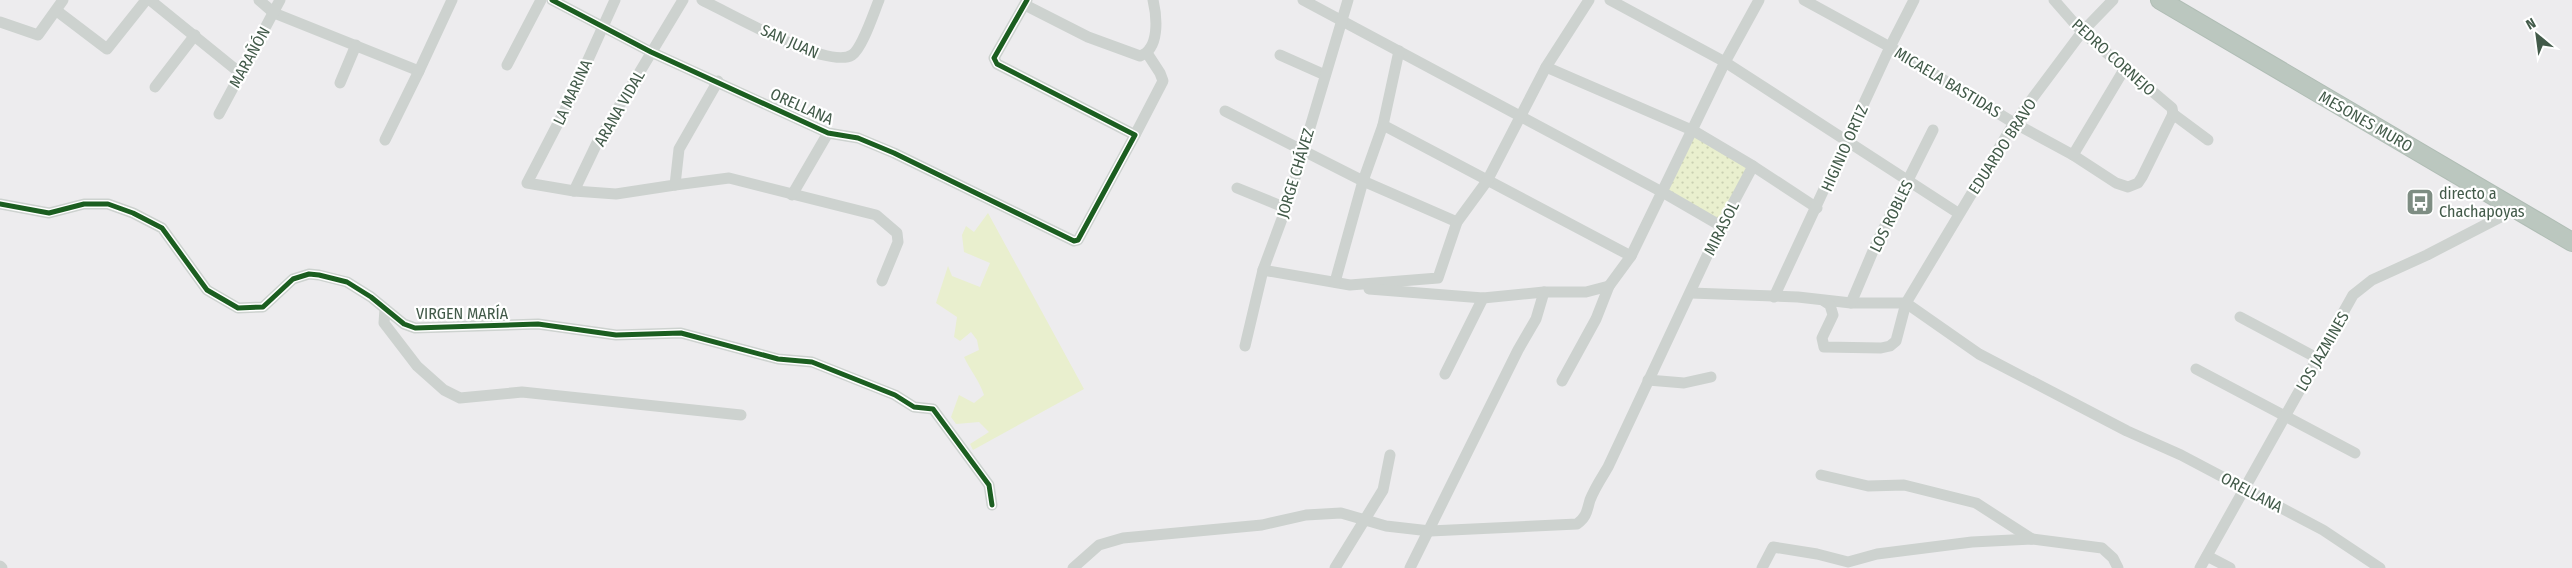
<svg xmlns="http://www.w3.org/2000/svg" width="2572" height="568" font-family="'Fira Sans Condensed',sans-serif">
<defs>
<pattern id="park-dots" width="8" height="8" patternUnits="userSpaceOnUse" patternTransform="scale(1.25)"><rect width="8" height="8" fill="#e9efce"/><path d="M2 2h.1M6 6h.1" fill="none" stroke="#c9cfb2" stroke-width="1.8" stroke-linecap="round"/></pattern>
</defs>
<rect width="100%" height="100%" fill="#edecee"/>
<!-- grass -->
<path fill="#e9efce" d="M988,213L1084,389L973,450L970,444L989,432L979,422L956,424L951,417L959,395L974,403L984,395C979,380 970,370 964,357L979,350L977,340L971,332L960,341L954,337L957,317L936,303L948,266L952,276L980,287L990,263L964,252L962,235L966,226L974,232Z"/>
<!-- park -->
<polygon fill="url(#park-dots)" points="1694,131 1753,166 1721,226 1664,193"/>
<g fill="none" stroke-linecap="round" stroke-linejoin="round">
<defs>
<polyline id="highway" points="2160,0 2572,242"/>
</defs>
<!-- highway casing -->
<use href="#highway" stroke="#b0bdb5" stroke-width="20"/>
<!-- minor -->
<g stroke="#cdd2cf" stroke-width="11">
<polyline points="150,0 240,73"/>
<polyline points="259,0 274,13 419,71 452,0"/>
<polyline points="552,0 651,52 828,133 858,138 894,153 1074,241 1078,240 1135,135 997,64 994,58 1027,0"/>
<polyline points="615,0 569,102 527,183 574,191 616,194 675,185 679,149 718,81"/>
<path d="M702,0C729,13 828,70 852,55C862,49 874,12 879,0"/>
<polyline points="1303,0 1664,193 1721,226"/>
<polyline points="1610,0 1725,62 1958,213"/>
<polyline points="1804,0 1890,47 2014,123 2073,155 2116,183 2128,187 2138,183 2142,177 2173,114"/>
<polyline points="2054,0 2082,32 2172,108 2173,114"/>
<path d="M1025,5L1088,37L1140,56C1160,49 1157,17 1153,0"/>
<polyline points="57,11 107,49 146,0"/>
<polyline points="0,22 38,35 63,0"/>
<polyline points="1280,55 1325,75"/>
<polyline points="507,65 541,0"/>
<polyline points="1546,67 1694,131 1753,166 1817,208"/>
<polyline points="340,83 356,45"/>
<polyline points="155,87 195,35"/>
<polyline points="1225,111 1363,181 1457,222"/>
<polyline points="219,114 280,0"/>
<polyline points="2173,114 2208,140"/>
<polyline points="1383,125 1631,256"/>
<polyline points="1135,135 1163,81 1160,73 1147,53"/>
<polyline points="385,140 419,71"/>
<polyline points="2073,155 2125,68"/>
<polyline points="675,185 729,178 876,215 897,233 898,242 882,281"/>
<polyline points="1237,188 1286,208"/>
<polyline points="574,191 597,143 683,0"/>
<polyline points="792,195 828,133"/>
<polyline points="0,204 49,213 84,204 108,204 133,213 162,228 207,290 238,308 263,307 293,279 309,274 319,275 347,282 371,297 404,324 415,328 538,324 616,335 681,333 778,359 812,362 895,395 914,407 933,409 989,485 992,505"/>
<polyline points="1263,270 1350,285 1438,278 1457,222 1487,181 1546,67 1589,0"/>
<polyline points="1335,282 1363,181 1383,125 1399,51"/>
<polyline points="1609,286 1631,256 1725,62 1759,0"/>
<polyline points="1369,289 1483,298 1544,292 1586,292 1609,286 1596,319 1562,381"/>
<polyline points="1691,293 1798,297 1851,303 1906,303 1979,354 2127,431 2181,455 2323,530 2380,568"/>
<polyline points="1774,297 1890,47 1914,0"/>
<polyline points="1824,301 1830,305 1833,315 1822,338 1824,347 1881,348 1890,346 1896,341 1906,303 2014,123 2082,32 2113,0"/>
<polyline points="1851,303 1876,244 1933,130"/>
<polyline points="385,309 384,323 417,366 444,390 460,398 522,392 741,415"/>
<polyline points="2240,317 2317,358"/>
<polyline points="1245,346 1263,270 1286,208 1348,0"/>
<polyline points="2196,369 2355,453"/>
<polyline points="1445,374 1483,298"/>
<polyline points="1648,380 1684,383 1711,377"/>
<polyline points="1821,475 1868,486 1904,485 1976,503 2032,539"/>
<polyline points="2207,556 2230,568"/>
<polyline points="0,566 2,568"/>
<path d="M1073,568L1099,545L1123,538L1262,525L1306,515L1341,513L1386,526L1430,531L1577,524C1587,517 1587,510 1590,500C1594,489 1602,477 1608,467L1721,226L1753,166"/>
<polyline points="1335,568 1383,490 1390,455"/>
<polyline points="1410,568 1518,350 1536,319 1544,292"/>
<polyline points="1762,568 1773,547 1817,554 1848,562 1877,554 1972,542 2032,539 2102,548 2113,558 2118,568"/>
<polyline points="2200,568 2353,295 2372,280 2427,255 2516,209"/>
</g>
<!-- highway -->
<use href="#highway" stroke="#bbc7bf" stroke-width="18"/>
<defs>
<g id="cycleway">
<polyline points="552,0 651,52 828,133 858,138 894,153 1074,241 1078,240 1135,135 997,64 994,58 1027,0"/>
<polyline points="0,204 49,213 84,204 108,204 133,213 162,228 207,290 238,308 263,307 293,279 309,274 319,275 347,282 371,297 404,324 415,328 538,324 616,335 681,333 778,359 812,362 895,395 914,407 933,409 989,485 992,505"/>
</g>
</defs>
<!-- cycleway casing -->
<use href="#cycleway" stroke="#fff" stroke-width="8"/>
<!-- cycleway -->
<use href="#cycleway" stroke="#1b5e20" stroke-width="5"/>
</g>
<!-- icons -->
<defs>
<symbol id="bus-square" viewBox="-11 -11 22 22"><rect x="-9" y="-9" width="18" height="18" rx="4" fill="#7e8d83" stroke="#fff"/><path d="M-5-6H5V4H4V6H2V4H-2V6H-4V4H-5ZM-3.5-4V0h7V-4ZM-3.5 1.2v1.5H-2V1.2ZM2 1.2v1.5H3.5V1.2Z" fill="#fff"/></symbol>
</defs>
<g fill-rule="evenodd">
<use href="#bus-square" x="2404" y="186" width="32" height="32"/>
</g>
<g text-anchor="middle" stroke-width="4.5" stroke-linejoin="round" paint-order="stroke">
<!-- street labels -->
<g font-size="16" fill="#425a49" stroke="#fff">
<text transform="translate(790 41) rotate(24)" y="6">SAN JUAN</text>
<text transform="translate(249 57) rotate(-61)" y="6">MARAÑÓN</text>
<text transform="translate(2114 57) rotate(42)" y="6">PEDRO CORNEJO</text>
<text transform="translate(1948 82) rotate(31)" y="6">MICAELA BASTIDAS</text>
<text transform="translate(572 92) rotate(-65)" y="6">LA MARINA</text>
<text transform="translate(802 106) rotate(24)" y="6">ORELLANA</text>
<text transform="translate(619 108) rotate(-60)" y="6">ARANA VIDAL</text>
<text transform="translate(2366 121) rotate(30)" y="6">MESONES MURO</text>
<text transform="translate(2002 146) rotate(-57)" y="6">EDUARDO BRAVO</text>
<text transform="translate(1844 148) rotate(-66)" y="6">HIGINIO ORTIZ</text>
<text transform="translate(1295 173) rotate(-73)" y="6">JORGE CHÁVEZ</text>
<text transform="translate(1891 216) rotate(-64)" y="6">LOS ROBLES</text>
<text transform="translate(1721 228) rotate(-63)" y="6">MIRASOL</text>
<text x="462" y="319">VIRGEN MARÍA</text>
<text transform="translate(2322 351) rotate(-60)" y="6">LOS JAZMINES</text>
<text transform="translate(2252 492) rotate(28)" y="6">ORELLANA</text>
</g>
<!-- poi labels -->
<g font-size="16" fill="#425a49" stroke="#fff" text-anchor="start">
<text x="2439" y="199">directo a<tspan x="2439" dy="18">Chachapoyas</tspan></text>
</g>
</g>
<!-- north arrow -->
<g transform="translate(2537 35) rotate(331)" stroke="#ffffff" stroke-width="4" paint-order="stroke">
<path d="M0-4L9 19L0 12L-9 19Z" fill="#425a49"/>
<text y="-8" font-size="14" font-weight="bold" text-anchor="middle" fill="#425a49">N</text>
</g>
</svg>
